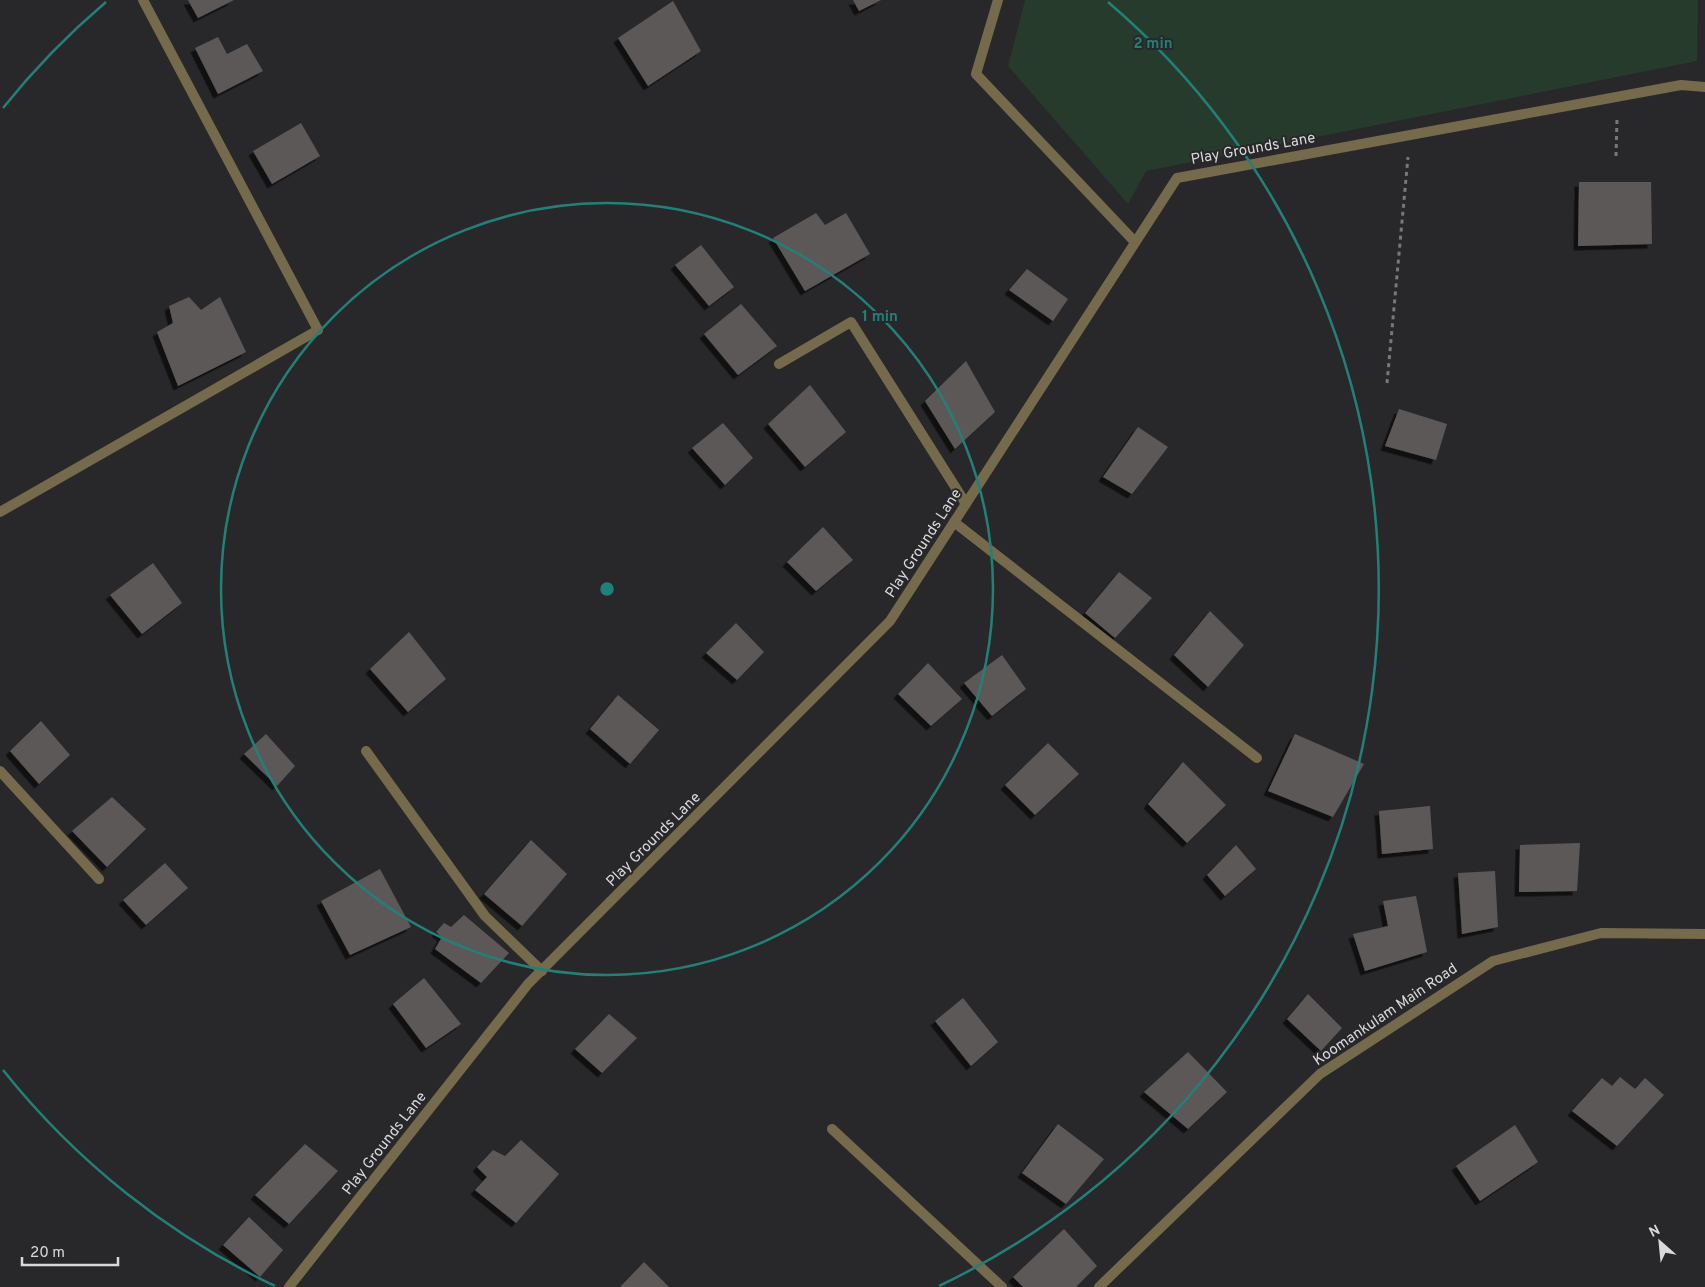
<svg xmlns="http://www.w3.org/2000/svg" width="1705" height="1287" font-family="Overpass,sans-serif">
<defs>
<filter id="shadow"><feDropShadow dx="-4.5" dy="4.5" stdDeviation="0" flood-color="#0009"/></filter>
</defs>
<rect width="100%" height="100%" fill="#28282b"/>
<!-- green -->
<polygon fill="#263b2c" points="1025,0 1698,0 1697,61 1146,171 1128,204 1008,66"/>
<!-- building -->
<g fill="#5d5858" filter="url(#shadow)">
<polygon points="188,0 234,0 198,18"/>
<polygon points="853,0 881,0 859,11"/>
<polygon points="673,1 701,51 648,86 618,38"/>
<polygon points="218,37 227,54 247,44 263,71 218,94 195,48"/>
<polygon points="301,123 320,156 272,184 253,151"/>
<polygon points="1579,182 1651,182 1652,244 1578,246"/>
<polygon points="816,213 825,225 846,213 870,254 805,291 773,238"/>
<polygon points="701,245 734,287 709,306 675,265"/>
<polygon points="1027,269 1068,299 1053,321 1009,290"/>
<polygon points="189,297 201,310 220,297 246,352 178,386 157,332 173,323 169,306"/>
<polygon points="741,304 777,346 738,375 704,334"/>
<polygon points="966,361 995,412 955,449 925,401"/>
<polygon points="810,385 846,432 805,467 768,424"/>
<polygon points="1399,409 1447,424 1436,460 1385,446"/>
<polygon points="723,423 753,458 725,485 692,448"/>
<polygon points="1138,427 1168,447 1132,494 1103,477"/>
<polygon points="823,527 853,560 816,591 787,562"/>
<polygon points="153,563 182,603 142,634 110,595"/>
<polygon points="1119,572 1152,598 1115,638 1085,613"/>
<polygon points="1210,611 1244,645 1208,687 1174,655"/>
<polygon points="736,623 764,652 737,680 706,653"/>
<polygon points="409,632 446,679 408,712 370,669"/>
<polygon points="1002,655 1026,689 992,716 964,683"/>
<polygon points="928,663 962,699 931,726 898,694"/>
<polygon points="618,695 659,730 630,764 590,729"/>
<polygon points="41,721 70,755 39,784 10,751"/>
<polygon points="266,734 295,766 277,786 244,754"/>
<polygon points="1295,734 1364,764 1333,817 1268,791"/>
<polygon points="1048,743 1079,774 1035,815 1005,785"/>
<polygon points="1183,762 1226,805 1187,843 1148,804"/>
<polygon points="112,797 146,829 107,867 72,831"/>
<polygon points="1430,806 1433,849 1382,854 1379,811"/>
<polygon points="531,840 567,874 522,926 484,894"/>
<polygon points="1580,843 1577,891 1519,892 1520,845"/>
<polygon points="1236,845 1256,869 1225,896 1207,875"/>
<polygon points="165,863 188,888 146,925 123,900"/>
<polygon points="380,869 411,927 350,955 321,901"/>
<polygon points="1495,871 1498,927 1462,934 1458,873"/>
<polygon points="1416,896 1427,952 1365,971 1353,934 1388,926 1383,901"/>
<polygon points="464,915 509,953 481,983 435,949 442,937 436,932 444,923 451,927"/>
<polygon points="424,978 461,1024 426,1048 393,1004"/>
<polygon points="1308,994 1342,1028 1321,1051 1287,1019"/>
<polygon points="963,998 998,1042 971,1066 935,1021"/>
<polygon points="609,1014 637,1038 602,1073 575,1049"/>
<polygon points="1188,1052 1227,1092 1188,1129 1144,1092"/>
<polygon points="1620,1077 1635,1089 1645,1078 1664,1095 1617,1146 1572,1111 1602,1078 1612,1086"/>
<polygon points="1058,1124 1104,1159 1066,1204 1022,1173"/>
<polygon points="1515,1125 1538,1162 1480,1201 1456,1166"/>
<polygon points="521,1140 559,1174 516,1223 475,1190 487,1177 477,1167 493,1150 505,1156"/>
<polygon points="305,1144 338,1171 289,1224 255,1195"/>
<polygon points="249,1217 283,1250 260,1277 223,1245"/>
<polygon points="1064,1229 1097,1266 1076,1287 1023,1287 1013,1277"/>
<polygon points="644,1262 669,1287 620,1287"/>
</g>
<g fill="none" stroke-linecap="round" stroke-linejoin="round">
<!-- path -->
<g stroke="#78787b" stroke-width="3" stroke-dasharray="4 4" stroke-linecap="butt">
<polyline points="1616,156 1617,119"/>
<polyline points="1387,383 1408,157"/>
</g>
<!-- minor -->
<g stroke="#756a4b" stroke-width="10">
<polyline points="998,0 976,74 1135,242"/>
<polyline points="779,364 851,322 966,504"/>
<polyline points="0,512 318,330 143,0"/>
<polyline points="954,522 1257,758"/>
<polyline points="366,751 485,916 542,971"/>
<polyline points="0,771 99,879"/>
<polyline points="832,1129 1002,1287"/>
<polyline points="289,1287 528,984 890,621 1177,178 1681,85 1705,87"/>
</g>
<!-- tertiary -->
<polyline stroke="#756a4b" stroke-width="10" points="1099,1287 1320,1074 1493,961 1601,933 1705,934"/>
</g>
<!-- distance rings -->
<g fill="none" stroke="#238079" stroke-width="2.5">
<circle cx="607" cy="589" r="386"/>
<path d="M275 1286A772 772 0 0 1 3 1070M3 108A772 772 0 0 1 106 2M1108 2A772 772 0 0 1 939 1286"/>
</g>
<g text-anchor="middle" stroke-width="4" stroke-linejoin="round" paint-order="stroke">
<!-- street labels -->
<g font-size="15" fill="#d9d9db" stroke="#28282b">
<text transform="translate(1253 148) rotate(-10)" y="5">Play Grounds Lane</text>
<text transform="translate(923 543) rotate(-57)" y="5">Play Grounds Lane</text>
<text transform="translate(653 839) rotate(-45)" y="5">Play Grounds Lane</text>
<text transform="translate(1385 1014) rotate(-34)" y="5">Koomankulam Main Road</text>
<text transform="translate(384 1143) rotate(-52)" y="5">Play Grounds Lane</text>
</g>
</g>
<circle cx="607" cy="589" r="8" fill="#238079" stroke="#28282b" stroke-width="2.5"/>
<g font-size="15" text-anchor="middle" font-weight="bold" fill="#238079" stroke="#28282b" stroke-width="4" stroke-linejoin="round" paint-order="stroke">
<text x="1153" y="48">2 min</text>
<text x="880" y="321">1 min</text>
</g>
<!-- north arrow -->
<g transform="translate(1660 1242) rotate(333)" stroke="#28282b" stroke-width="4" paint-order="stroke">
<path d="M0-4L9 19L0 12L-9 19Z" fill="#d9d9db"/>
<text y="-8" font-size="14" font-weight="bold" text-anchor="middle" fill="#d9d9db">N</text>
</g>
<!-- scale -->
<path d="M22 1257v8h96v-8" fill="none" stroke="#d9d9db" stroke-width="2.5"/>
<text x="30" y="1257" font-size="15" fill="#d9d9db" stroke="#28282b" stroke-width="4" paint-order="stroke">20 m</text>
</svg>
